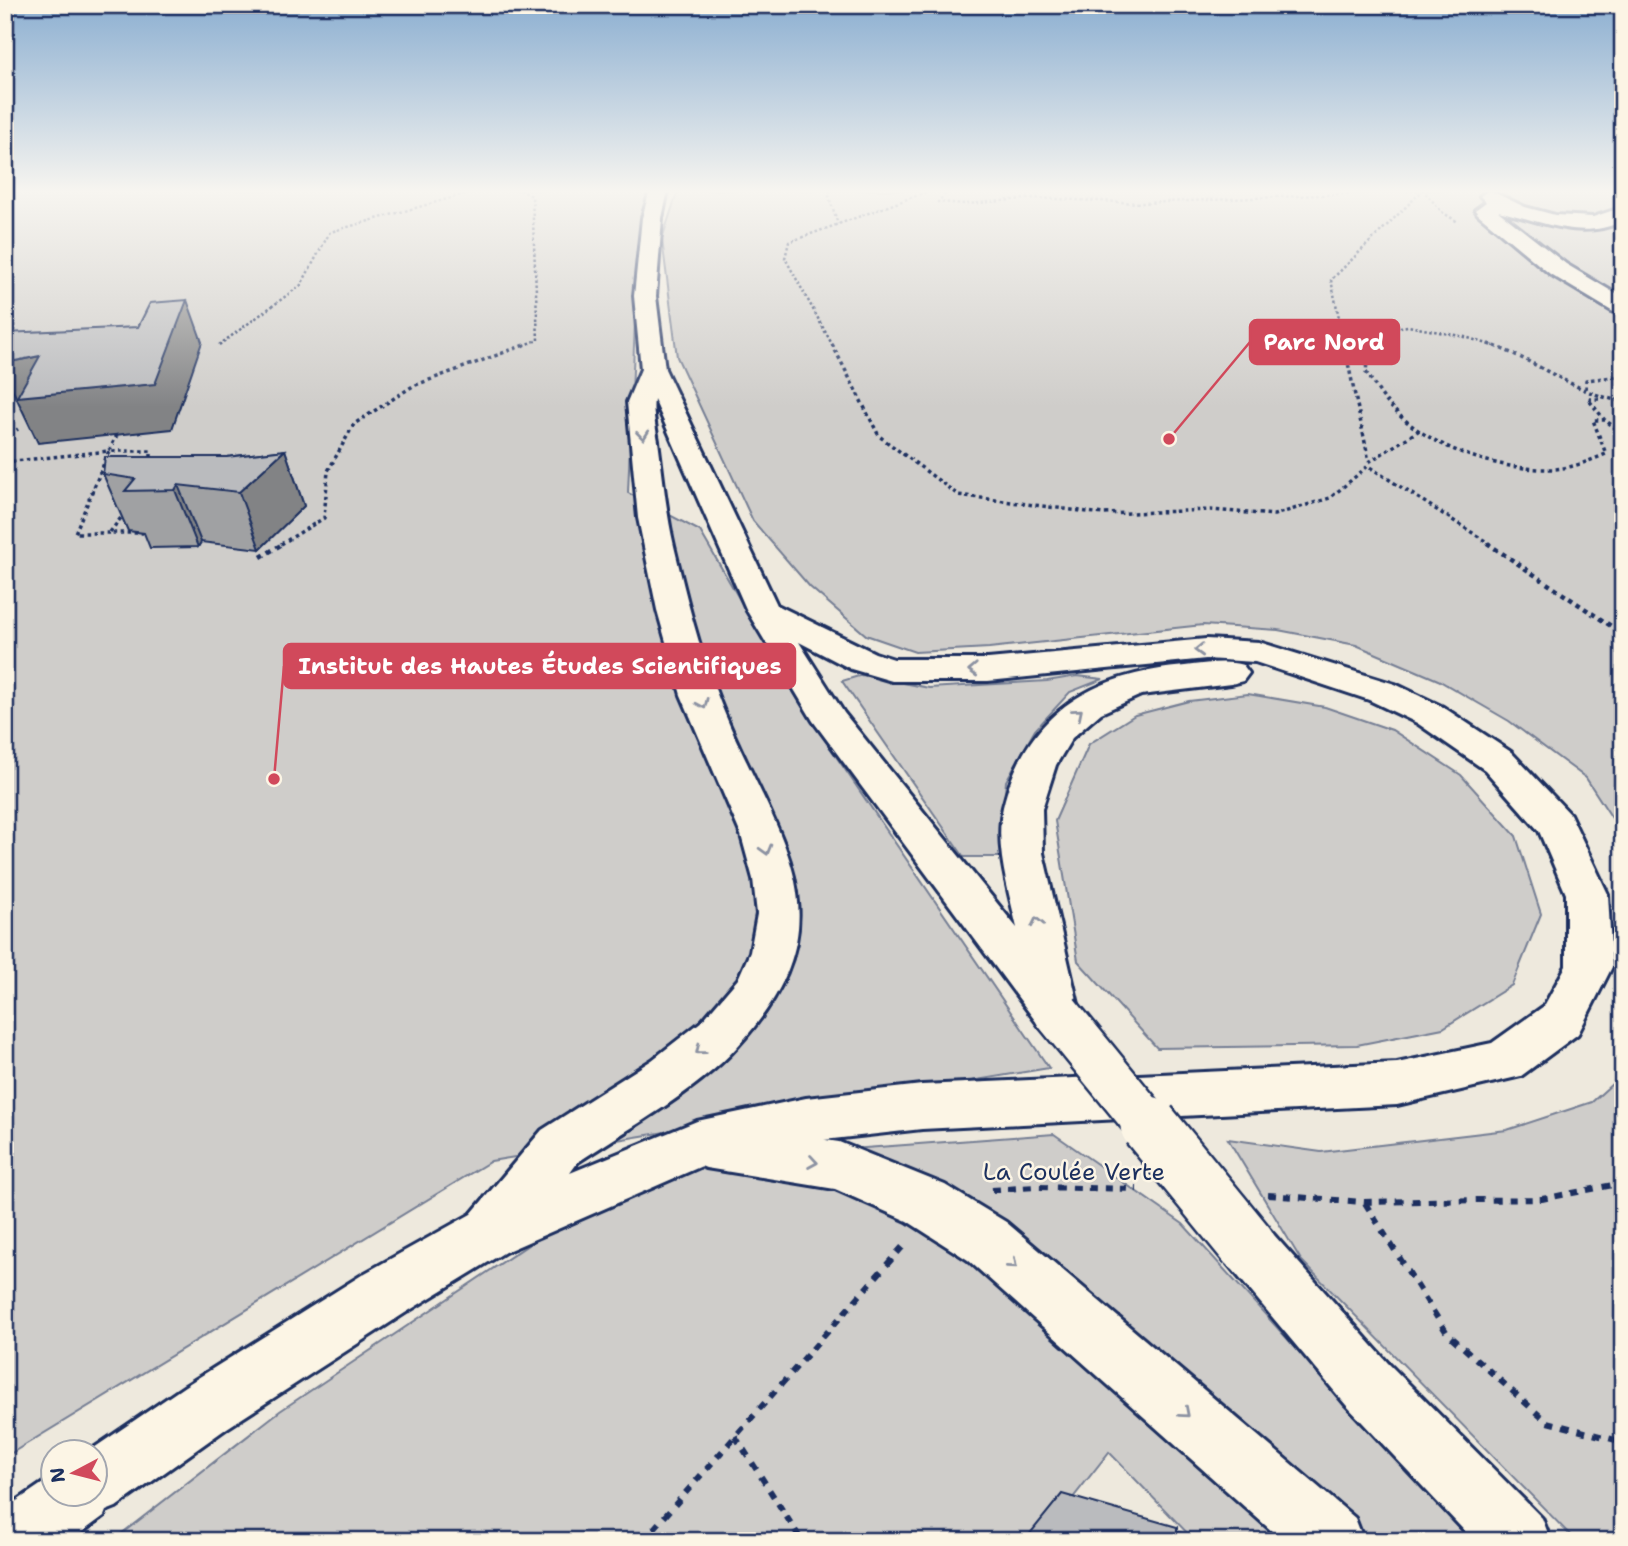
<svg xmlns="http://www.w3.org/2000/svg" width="1628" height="1546" font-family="'Shantell Sans',sans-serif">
<rect width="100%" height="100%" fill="#eee9dd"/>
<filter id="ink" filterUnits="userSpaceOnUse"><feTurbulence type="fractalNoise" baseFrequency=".0143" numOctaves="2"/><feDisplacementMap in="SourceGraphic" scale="14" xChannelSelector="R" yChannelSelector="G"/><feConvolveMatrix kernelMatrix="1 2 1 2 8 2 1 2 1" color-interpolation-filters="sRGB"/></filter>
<g filter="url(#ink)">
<!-- green -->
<g fill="#cfcdca" stroke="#757e94" stroke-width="2">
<polygon points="5,190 660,190 636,296 628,493 700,531 801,705 1049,1068 491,1161 5,1457"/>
<polygon points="678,190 1623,190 1623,835 1586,778 1509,721 1438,680 1356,645 1278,630 1203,625 989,648 915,652 866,635 810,587 753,521 677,357 662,239"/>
<polygon points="862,675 929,688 1047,681 1077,676 1103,679 1070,692 1035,730 1006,781 1000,857 964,857 842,681"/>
<polygon points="1248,694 1325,707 1392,730 1461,775 1516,836 1541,914 1512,985 1443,1028 1357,1045 1157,1048 1078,961 1055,821 1089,744 1135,715 1189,701"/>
<polygon points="1623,1074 1623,1541 1576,1541 1301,1260 1228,1139 1321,1152 1507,1130 1592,1102"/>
<polygon points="1054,1134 1183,1224 1471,1541 1195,1541 1109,1452 1039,1541 112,1541 280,1411 649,1164"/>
</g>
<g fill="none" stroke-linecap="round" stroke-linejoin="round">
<defs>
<g id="minor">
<path d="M1489,190L1525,207L1555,215L1593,217L1623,207V221C1579,242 1539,220 1498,211L1566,264L1623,298V315L1615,313L1550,274L1478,214L1475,210L1486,202L1480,196Z"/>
<polygon points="706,1122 839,1142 945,1185 1006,1222 1355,1518 1364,1541 1283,1541 968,1260 907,1221 835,1189 706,1168 688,1161 680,1145 688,1129"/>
<polygon points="1247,1219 1266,1226 1388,1363 1542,1518 1551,1541 1474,1541 1346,1405 1228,1264 1220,1245 1228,1226"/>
</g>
<path id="major" d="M650,190H668L662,218L656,296L665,369L777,605L875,653L894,659H988L1206,639L1259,642L1395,684L1443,707L1511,752L1570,814L1608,894L1612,967L1578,1034L1521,1076L1397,1105L922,1129L806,1142L702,1166L505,1252L405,1313L227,1428L116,1507L106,1511L104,1516L70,1541H5V1509L52,1477V1494H94V1452H88L185,1386L365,1273L471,1214L542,1130L652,1060L702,1021L738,979L750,952L757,914L753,879L741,835L681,695L657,610L638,518L627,402L641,369L634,296L642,218ZM654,399L747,611L813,721L1040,1027L1057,1032L1074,1027L1080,1013L1043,853L1042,809L1056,765L1072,738L1101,713L1141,695L1231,684L1243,681L1249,673L1243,665C1224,660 1205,664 1185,666C1093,674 1026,712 1003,807C994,846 1009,891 1017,928L844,713L799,642L851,669L892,681H988L1206,659L1255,662L1369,700L1417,723L1485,770L1539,831L1566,894V966L1544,1006L1492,1043L1397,1063L922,1085L806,1098L697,1121L570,1173L578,1162C626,1130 699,1090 737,1047C861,911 768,831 717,694C698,646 686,596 674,546C666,512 663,477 658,441C656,428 652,412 654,399Z"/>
</defs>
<!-- minor casing -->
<use href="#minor" stroke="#1b2f5e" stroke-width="6"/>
<!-- major casing -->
<use href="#major" stroke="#1b2f5e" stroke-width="6"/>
<!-- path-far3 -->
<g stroke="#1b2f5e" stroke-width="2.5" stroke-dasharray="2.5 2.5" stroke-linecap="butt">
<polyline points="520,190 532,196 538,340 522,346"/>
<polyline points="830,190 829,197 838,224"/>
<polyline points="949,190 938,202 967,204 1035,198 1142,203 1429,190"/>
<polyline points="219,345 301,285 330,232 479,190"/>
<polyline points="833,346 785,258 789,242 932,190"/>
<polyline points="1345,346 1331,280 1423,190 1442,212 1458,222"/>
<polyline points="1369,346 1370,331 1408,326 1465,337 1494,346"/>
</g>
<!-- path-far2 -->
<g stroke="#1b2f5e" stroke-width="3.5" stroke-dasharray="3.5 3.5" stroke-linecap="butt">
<polyline points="832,344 879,436 958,495 1103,514 1211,510 1274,515 1330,498 1368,466 1490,544"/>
<polyline points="1344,344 1369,461"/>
<path d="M1369,344L1366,372C1375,385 1383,400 1395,411C1434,450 1500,471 1554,469C1573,468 1589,461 1606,454L1593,420H1605L1623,434"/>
<path d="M1488,344C1533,358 1579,396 1623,401"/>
<polyline points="1586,389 1586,380 1623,376"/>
<polyline points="1599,399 1588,399 1604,419"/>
<polyline points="117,435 109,451 151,451 151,463"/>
<polyline points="5,438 18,429"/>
<polyline points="5,462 109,451 75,533 143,533"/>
<polyline points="1369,462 1421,429"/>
<polyline points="110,532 124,514"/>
<polyline points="281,544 324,518 328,471 354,424 413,386 527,344"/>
</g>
<!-- path-far1 -->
<g stroke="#1b2f5e" stroke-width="4.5" stroke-dasharray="4.5 4.5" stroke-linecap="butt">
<polyline points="1487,543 1623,634"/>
<polyline points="261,557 284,543"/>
</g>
<!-- path -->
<g stroke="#1b2f5e" stroke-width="6" stroke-dasharray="8 8" stroke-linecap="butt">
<polyline points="992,1190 1035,1187 1137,1189"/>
<polyline points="1268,1195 1364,1202 1542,1199 1623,1183"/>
<polyline points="1365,1203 1447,1333 1547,1422 1623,1442"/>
<polyline points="735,1436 802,1541"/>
<polyline points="643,1541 906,1243"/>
</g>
<!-- minor -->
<use href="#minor" fill="#fcf5e5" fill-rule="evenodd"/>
<!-- major -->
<use href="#major" fill="#fcf5e5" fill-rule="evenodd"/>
<defs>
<polyline id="minor-bridge-far1" points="1057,1013 1150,1127"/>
<polyline id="minor-bridge" points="1149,1125 1247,1245"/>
</defs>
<!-- minor-bridge-far1 casing -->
<use href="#minor-bridge-far1" stroke="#1b2f5e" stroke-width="50" stroke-linecap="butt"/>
<!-- minor-bridge casing -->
<use href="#minor-bridge" stroke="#1b2f5e" stroke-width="62" stroke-linecap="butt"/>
<!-- minor-bridge-far1 -->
<use href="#minor-bridge-far1" stroke="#fcf5e5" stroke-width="45"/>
<!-- minor-bridge -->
<use href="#minor-bridge" stroke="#fcf5e5" stroke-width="57"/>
</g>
<!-- wall -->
<polygon fill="#a0a1a3" stroke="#1b2f5e" stroke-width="2" points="285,450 304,506 260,549 201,542 198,547 150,548 144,533 128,531 103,474 227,457"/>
<!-- shaded-wall -->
<g fill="#828385" stroke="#1b2f5e" stroke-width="2">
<polygon points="187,300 202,342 172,429 38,443 5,374 5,363 40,356 57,393"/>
<polygon points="285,450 304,506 260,549 239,492"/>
<polygon points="178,485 201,542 198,547 175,490"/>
</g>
<!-- building -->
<g fill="#babbbe" stroke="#1b2f5e" stroke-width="2">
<polygon points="187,300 155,384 17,397 40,356 5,363 5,333 138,327 150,303"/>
<polygon points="285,450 239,492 178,485 175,490 125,491 135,479 103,474 105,457 227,457"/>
<polygon points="1062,1494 1177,1527 1177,1532 1201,1536 1202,1541 1024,1541"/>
</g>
<!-- one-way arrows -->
<defs><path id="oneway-chevron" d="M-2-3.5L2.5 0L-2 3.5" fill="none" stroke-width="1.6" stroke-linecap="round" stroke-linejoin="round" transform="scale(1.75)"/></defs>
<g stroke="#8c92a2">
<use href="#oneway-chevron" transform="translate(643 435) rotate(84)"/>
<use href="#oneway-chevron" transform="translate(1199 650) rotate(178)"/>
<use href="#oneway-chevron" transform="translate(973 670) rotate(178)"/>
<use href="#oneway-chevron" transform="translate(703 704) rotate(66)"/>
<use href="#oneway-chevron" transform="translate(1078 713) rotate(-40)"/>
<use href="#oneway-chevron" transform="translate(766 850) rotate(74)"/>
<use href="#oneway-chevron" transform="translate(1037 922) rotate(-102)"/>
<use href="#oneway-chevron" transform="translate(700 1050) rotate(141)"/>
<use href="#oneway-chevron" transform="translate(813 1162) rotate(9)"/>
<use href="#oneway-chevron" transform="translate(1013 1264) rotate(41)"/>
<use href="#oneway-chevron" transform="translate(1185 1413) rotate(41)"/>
</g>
</g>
<!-- sky -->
<linearGradient id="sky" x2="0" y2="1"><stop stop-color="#8cafd1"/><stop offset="0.47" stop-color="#f7f5f0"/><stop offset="1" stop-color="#f7f5f0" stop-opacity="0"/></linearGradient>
<rect width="1628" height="407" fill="url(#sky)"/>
<g text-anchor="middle" stroke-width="5" stroke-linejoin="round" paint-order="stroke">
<!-- near-street labels -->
<g font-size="24" fill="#1b2f5e" stroke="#fcf5e5">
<text x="1074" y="1180">La Coulée Verte</text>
</g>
</g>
<!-- callouts -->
<path fill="none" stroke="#d1495b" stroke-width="2.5" d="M1169 439L1250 342M274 779L284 666"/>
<g fill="#d1495b" stroke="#fcf5e5" stroke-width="2.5">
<circle cx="1169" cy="439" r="7"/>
<circle cx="274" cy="779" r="7"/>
</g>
<g fill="#d1495b" stroke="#d1495b" stroke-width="2.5">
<rect x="1250" y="320" width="149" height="44" rx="7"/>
<rect x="284" y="644" width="511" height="44" rx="7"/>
</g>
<g font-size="23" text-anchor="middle" font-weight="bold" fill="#fff">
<text x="1324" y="350">Parc Nord</text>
<text x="540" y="674">Institut des Hautes Études Scientifiques</text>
</g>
<!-- margin -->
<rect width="1628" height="1546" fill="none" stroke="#fcf5e5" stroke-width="28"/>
<rect x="14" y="14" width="1600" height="1518" fill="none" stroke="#1b2f5e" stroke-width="2.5" filter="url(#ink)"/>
<!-- north arrow -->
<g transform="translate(74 1473) rotate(263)"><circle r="33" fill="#fcf5e5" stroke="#a2a6af" stroke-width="2"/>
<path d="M0-5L12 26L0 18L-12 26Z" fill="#d1495b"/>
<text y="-10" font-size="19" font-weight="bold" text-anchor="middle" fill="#1b2f5e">N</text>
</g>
</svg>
